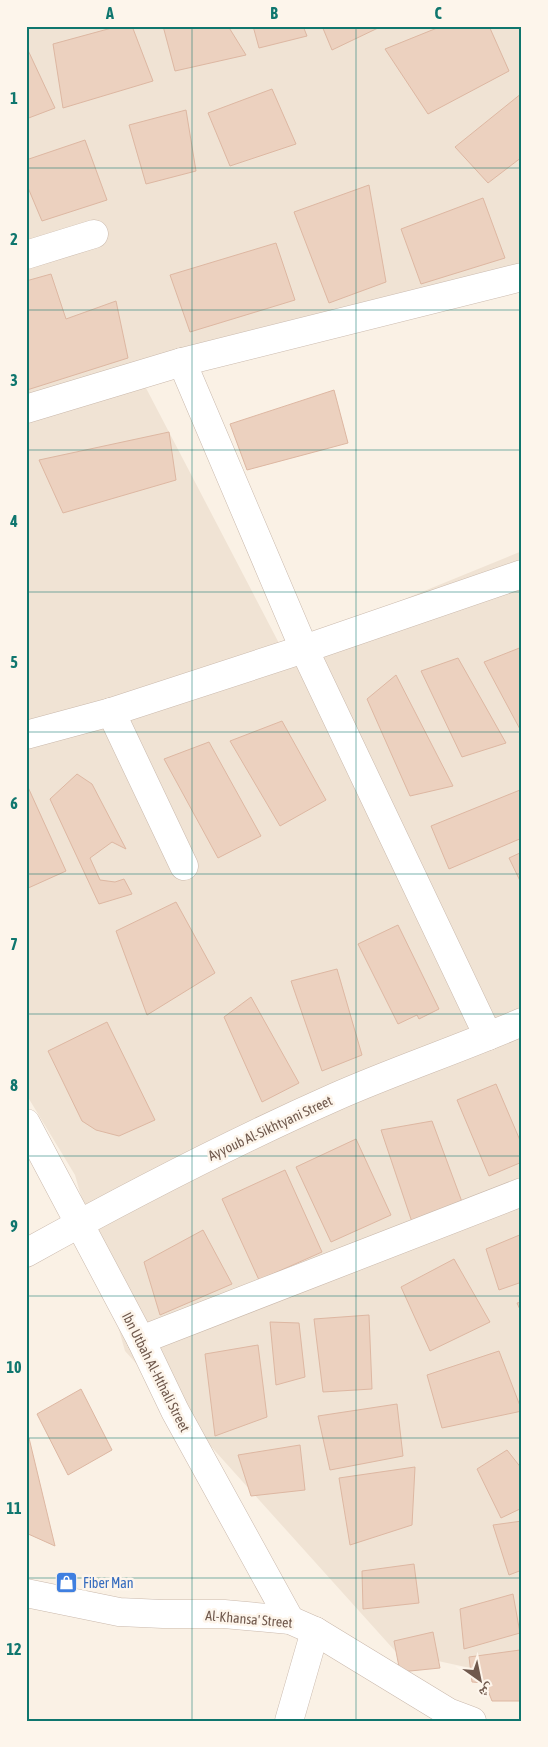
<svg xmlns="http://www.w3.org/2000/svg" width="548" height="1747" font-family="'Asap Condensed','Noto Naskh Arabic',sans-serif">
<rect width="100%" height="100%" fill="#faf1e5"/>
<!-- residential -->
<polygon fill="#f0e3d4" points="26,26 522,26 522,266 134,365 282,649 522,551 522,1679 396,1652 125,1351 75,1175 26,1094"/>
<!-- building -->
<g fill="#ecd1bf" stroke="#ddb7a2">
<polygon points="119,26 132,26 153,81 63,108 53,44"/>
<polygon points="163,26 228,26 246,55 175,71"/>
<polygon points="253,26 303,26 307,36 259,48"/>
<polygon points="322,26 377,26 378,28 332,50"/>
<polygon points="442,26 489,26 509,71 428,114 385,49"/>
<polygon points="26,46 55,108 26,119"/>
<polygon points="272,89 296,144 230,166 208,113"/>
<polygon points="522,93 522,157 488,183 455,147"/>
<polygon points="186,110 196,171 146,184 129,125"/>
<polygon points="85,140 107,200 42,221 26,183 26,160"/>
<polygon points="369,185 386,282 329,303 294,212"/>
<polygon points="483,198 505,258 421,284 401,229"/>
<polygon points="276,243 295,300 190,332 170,275"/>
<polygon points="51,274 66,319 116,301 128,358 27,390 26,281"/>
<polygon points="334,390 348,443 247,470 230,424"/>
<polygon points="169,432 176,480 63,513 39,460"/>
<polygon points="522,647 522,733 484,662"/>
<polygon points="458,658 506,743 462,757 421,671"/>
<polygon points="396,675 453,786 410,796 367,699"/>
<polygon points="282,721 326,800 280,826 230,741"/>
<polygon points="209,742 261,836 218,858 164,759"/>
<polygon points="77,774 92,784 126,849 112,842 90,858 100,880 115,882 124,879 132,894 99,904 50,799"/>
<polygon points="27,785 66,871 26,889 26,786"/>
<polygon points="520,790 522,792 522,838 449,869 431,826"/>
<polygon points="522,852 522,885 509,858"/>
<polygon points="176,902 215,973 147,1015 116,931"/>
<polygon points="398,925 439,1009 419,1019 417,1015 398,1024 358,944"/>
<polygon points="337,969 362,1055 322,1071 291,981"/>
<polygon points="251,997 299,1083 262,1102 224,1017"/>
<polygon points="107,1022 155,1120 119,1136 96,1130 82,1121 48,1051"/>
<polygon points="496,1084 522,1145 522,1162 489,1176 457,1100"/>
<polygon points="432,1121 465,1210 414,1228 381,1130"/>
<polygon points="356,1139 391,1215 331,1242 296,1167"/>
<polygon points="285,1170 322,1252 259,1280 222,1199"/>
<polygon points="203,1230 232,1284 160,1315 144,1262"/>
<polygon points="522,1234 522,1282 499,1290 486,1249"/>
<polygon points="454,1259 490,1322 430,1351 401,1287"/>
<polygon points="522,1302 522,1314 517,1303"/>
<polygon points="369,1315 372,1389 323,1392 314,1319"/>
<polygon points="270,1322 299,1323 305,1377 276,1385"/>
<polygon points="258,1345 267,1417 215,1436 205,1354"/>
<polygon points="499,1351 522,1411 442,1428 427,1375"/>
<polygon points="81,1389 112,1450 68,1475 37,1414"/>
<polygon points="397,1404 403,1456 330,1470 318,1416"/>
<polygon points="29,1438 55,1546 26,1533 26,1439"/>
<polygon points="300,1445 305,1490 251,1496 238,1455"/>
<polygon points="507,1450 522,1469 522,1508 501,1518 477,1469"/>
<polygon points="415,1467 412,1525 350,1545 339,1478"/>
<polygon points="522,1521 522,1570 509,1575 493,1525"/>
<polygon points="414,1564 419,1603 363,1609 362,1571"/>
<polygon points="513,1594 520,1633 464,1649 460,1609"/>
<polygon points="433,1632 440,1668 400,1672 394,1641"/>
<polygon points="520,1650 522,1665 522,1701 492,1701 485,1683 472,1682 469,1657"/>
</g>
<g fill="none" stroke-linecap="round" stroke-linejoin="round">
<defs>
<g id="street">
<polyline points="26,255 94,234"/>
<polyline points="182,362 304,649 488,1036"/>
<polyline points="26,409 182,362 522,277"/>
<polyline points="111,712 184,866"/>
<polyline points="26,735 111,712 304,649 522,574"/>
<polyline points="26,1123 141,1340 175,1411 290,1620"/>
<path d="M26,1253C127,1197 229,1144 335,1097C396,1070 460,1049 522,1022"/>
<polyline points="141,1340 522,1192"/>
<polyline points="26,1593 119,1612 163,1614 224,1614 290,1620 315,1631 448,1712 472,1721"/>
<polyline points="289,1721 315,1631"/>
</g>
</defs>
<!-- street casing -->
<use href="#street" stroke="#cab9ac" stroke-width="29"/>
<!-- street -->
<use href="#street" stroke="#fff" stroke-width="28"/>
</g>
<!-- grid -->
<path fill="none" stroke="#0f766e" stroke-width="1" stroke-opacity="0.55" d="M192,26V1721M356,26V1721M26,168H522M26,310H522M26,450H522M26,592H522M26,732H522M26,874H522M26,1014H522M26,1156H522M26,1296H522M26,1438H522M26,1578H522"/>
<!-- icons -->
<defs>
<symbol id="shop-square" viewBox="-11 -11 22 22"><rect x="-9" y="-9" width="18" height="18" rx="4" fill="#3f7fe0" stroke="#fdf5eb"/><path d="M-5-2.5h2.3a2.7 3.5 0 0 1 5.4 0H5L5.5 6h-11ZM-1.5-2.5h3a1.5 2.3 0 0 0-3 0Z" fill="#fff"/></symbol>
</defs>
<g fill-rule="evenodd">
<use href="#shop-square" x="54" y="1570" width="25" height="25"/>
</g>
<g text-anchor="middle" stroke-width="5" stroke-linejoin="round" paint-order="stroke">
<!-- street labels -->
<g font-size="14" fill="#70594d" stroke="#fdf5eb">
<text transform="translate(270 1128) rotate(-25)" y="5">Ayyoub Al-Sikhtyani Street</text>
<text transform="translate(156 1372) rotate(63)" y="5">Ibn Utbah Al-Hthali Street</text>
<text transform="translate(249 1619) rotate(5)" y="5">Al-Khansa' Street</text>
</g>
<!-- shop labels -->
<g font-size="14" fill="#366cbe" stroke="#fdf5eb" text-anchor="start">
<text x="83" y="1588">Fiber Man</text>
</g>
</g>
<!-- border -->
<rect width="548" height="1747" fill="none" stroke="#fdf5eb" stroke-width="55"/>
<!-- north arrow -->
<g transform="translate(480 1680) rotate(147)" stroke="#fdf5eb" stroke-width="4" paint-order="stroke">
<path d="M0-4L9 19L0 12L-9 19Z" fill="#70594d"/>
<text y="-8" font-size="14" font-weight="bold" text-anchor="middle" fill="#70594d">ش</text>
</g>
<rect x="28" y="28" width="492" height="1692" fill="none" stroke="#0f766e" stroke-width="2"/>
<g font-size="16" text-anchor="middle" font-weight="bold" fill="#0f766e">
<text x="110" y="19">A</text>
<text x="274" y="19">B</text>
<text x="438" y="19">C</text>
<text x="14" y="104">1</text>
<text x="14" y="245">2</text>
<text x="14" y="386">3</text>
<text x="14" y="527">4</text>
<text x="14" y="668">5</text>
<text x="14" y="809">6</text>
<text x="14" y="950">7</text>
<text x="14" y="1091">8</text>
<text x="14" y="1232">9</text>
<text x="14" y="1373">10</text>
<text x="14" y="1514">11</text>
<text x="14" y="1655">12</text>
</g>
</svg>
